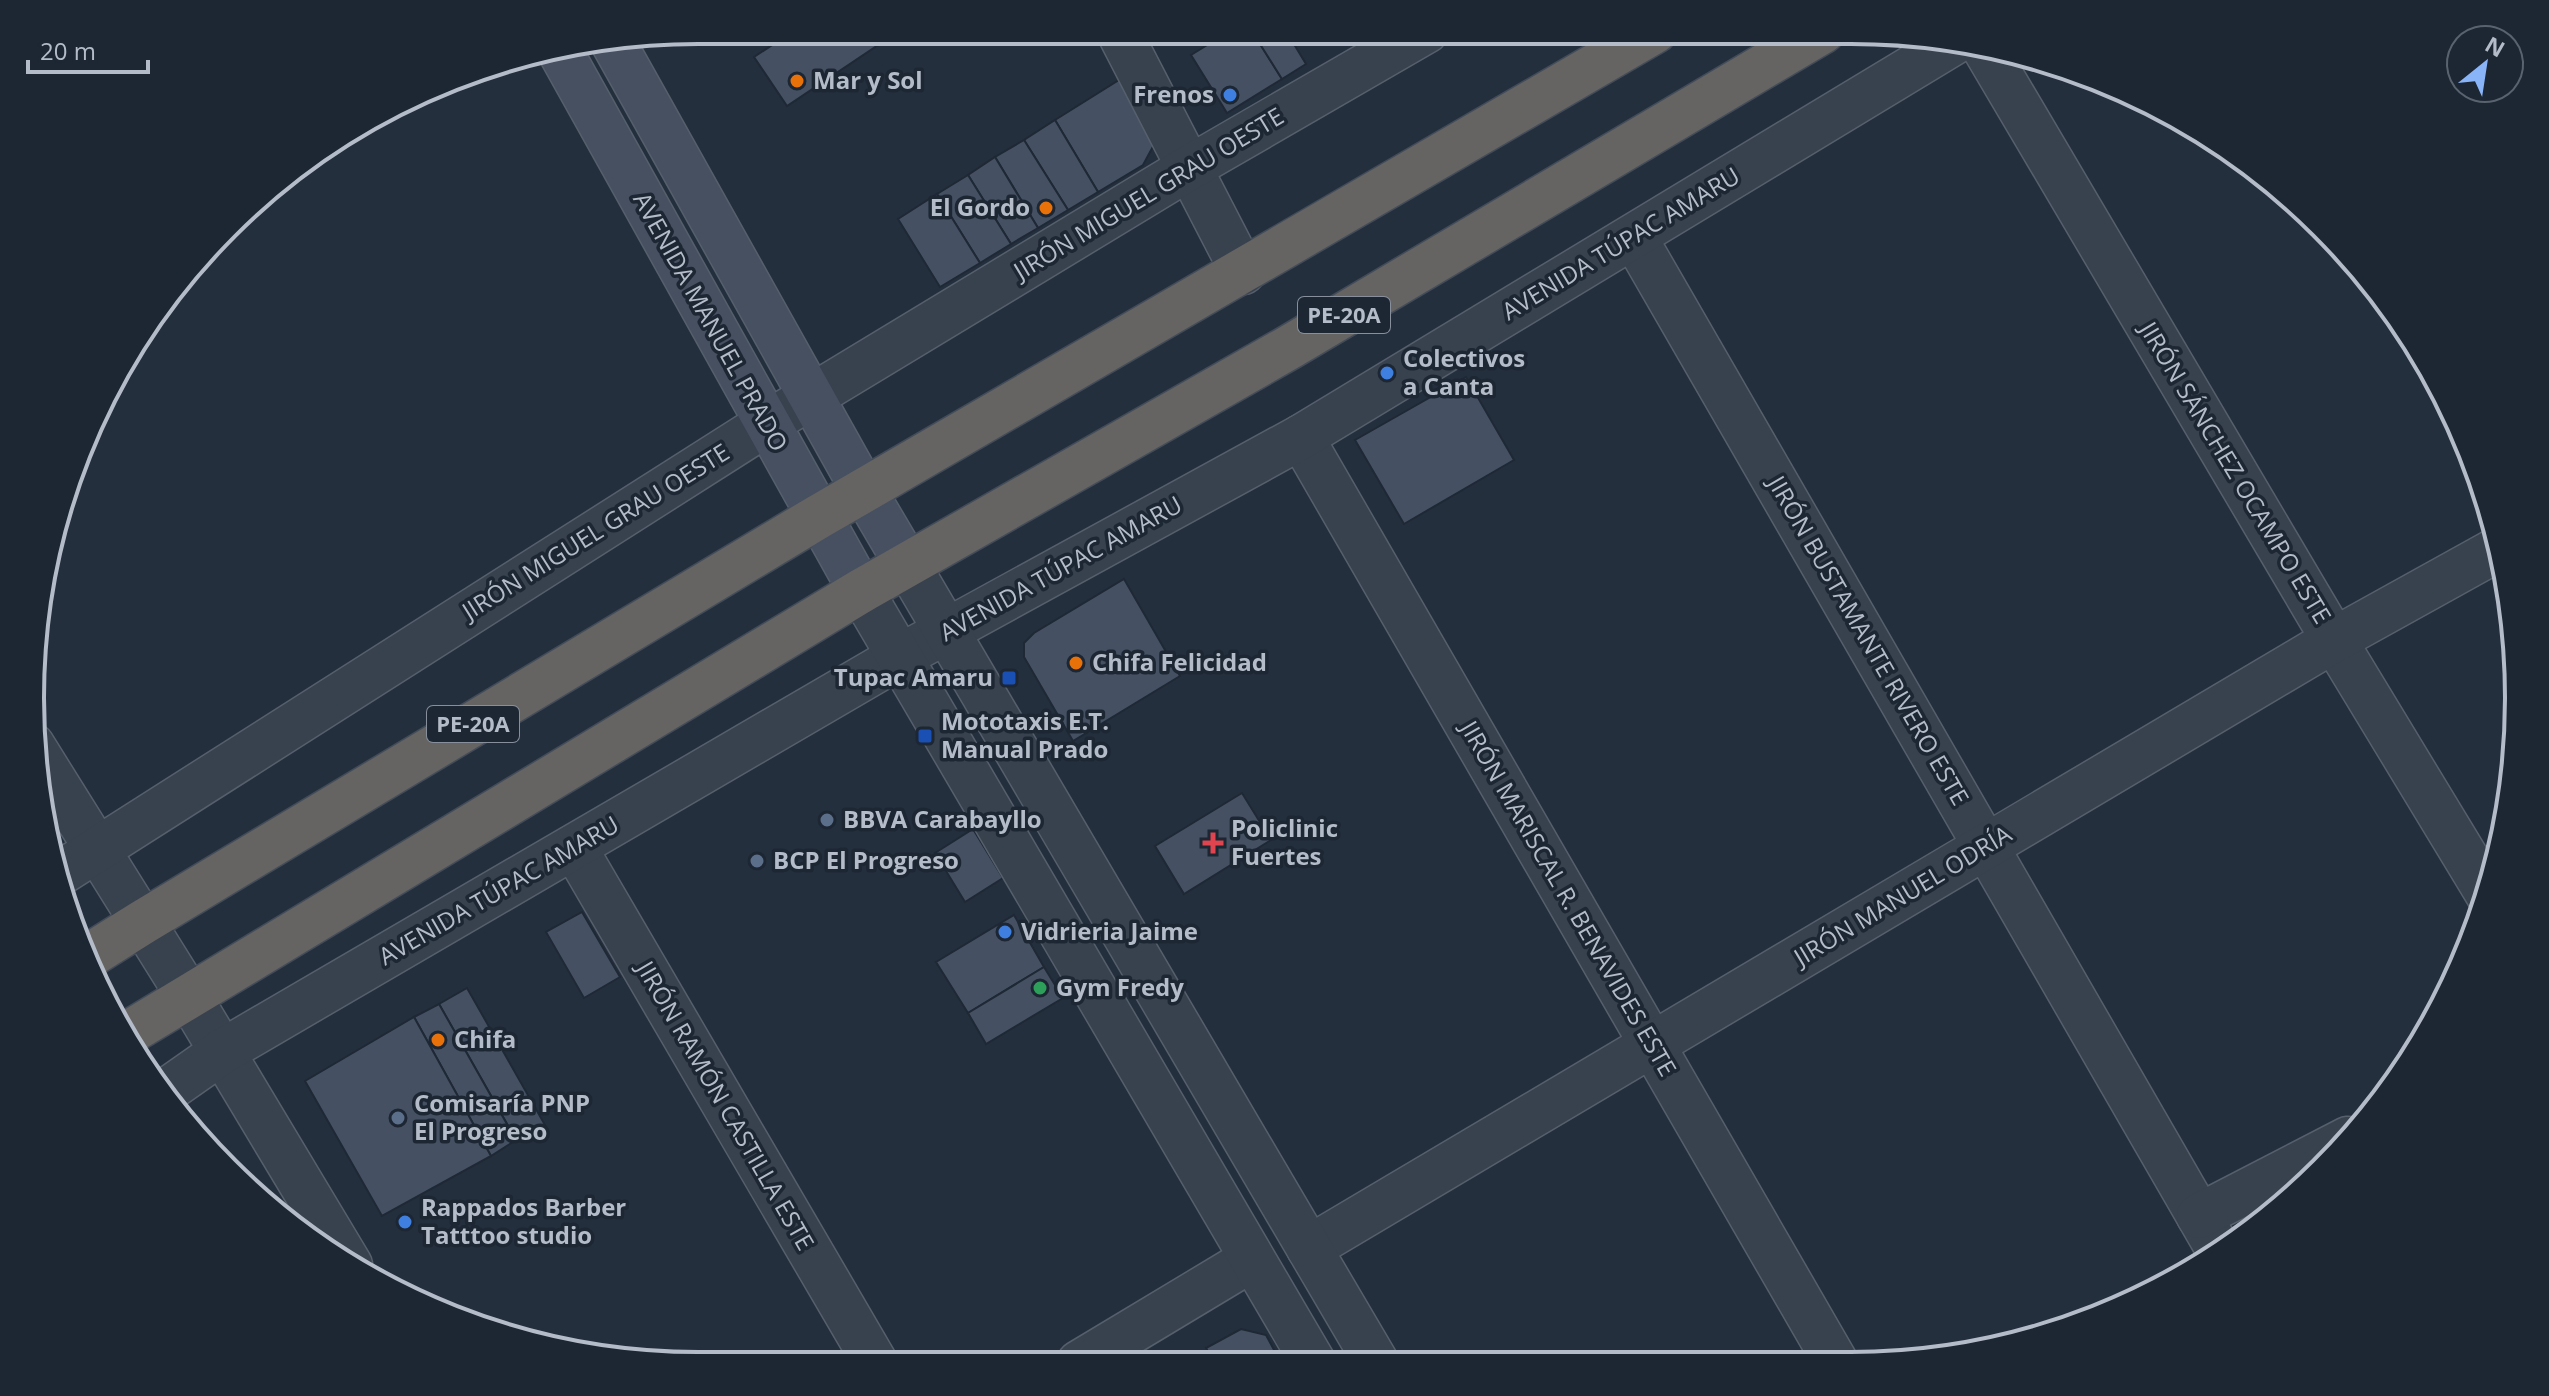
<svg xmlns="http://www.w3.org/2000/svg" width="2549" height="1396" font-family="'Open Sans',sans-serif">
<rect width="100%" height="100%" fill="#242f3e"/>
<!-- building -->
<g fill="#455162" stroke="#1f2835" stroke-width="2">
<polygon points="795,30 893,30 896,33 787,106 754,57"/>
<polygon points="1230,31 1252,31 1282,79 1227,113 1191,55"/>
<polygon points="1257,31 1286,31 1306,64 1282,79 1253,33"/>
<polygon points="1127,75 1156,141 1143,165 1098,192 1055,120"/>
<polygon points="404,109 360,136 357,133 403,108"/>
<polygon points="1055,120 1098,192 1068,210 1024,140"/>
<polygon points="1024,140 1068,210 1038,228 995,157"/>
<polygon points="336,144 340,151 297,179 292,168"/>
<polygon points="995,157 1038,228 1011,244 968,175"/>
<polygon points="968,175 1011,244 980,263 937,194"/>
<polygon points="279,181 284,189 253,209"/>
<polygon points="937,194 980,263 940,287 898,219"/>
<polygon points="1466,377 1514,460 1404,524 1355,440"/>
<polygon points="1124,579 1180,676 1073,741 1024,657 1024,643 1034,633"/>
<polygon points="1242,793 1271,840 1184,894 1155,846"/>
<polygon points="973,829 1003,878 965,902 935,853"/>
<polygon points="582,912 620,977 584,998 546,932"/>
<polygon points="1014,915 1044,967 968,1013 936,962"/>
<polygon points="1044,967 1063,998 986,1044 968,1013"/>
<polygon points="467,988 545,1125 516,1140 439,1004"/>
<polygon points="439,1004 516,1140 491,1156 414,1017"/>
<polygon points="414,1017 491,1156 382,1216 305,1081"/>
<polygon points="1241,1329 1266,1335 1281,1363 1214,1363 1206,1348"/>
</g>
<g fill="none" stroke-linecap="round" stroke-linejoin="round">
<defs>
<g id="minor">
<polyline points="1118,30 1243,272"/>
<polyline points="1985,49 2334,640 2488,894"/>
<polyline points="1634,237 2221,1254"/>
<polyline points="1301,437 1835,1361"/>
<polyline points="32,745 188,995 350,1265"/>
<polyline points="574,847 876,1364"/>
<polyline points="62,872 766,424 1189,168 1426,31"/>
<polyline points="166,1091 223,1051 901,656 1301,437 1953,43"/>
<polyline points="2199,1216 2348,1139"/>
<polyline points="1309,1248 2334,640 2500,548"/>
<polyline points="1079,1363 1252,1259"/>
</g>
<g id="tertiary">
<polyline points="907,564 1376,1362"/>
<polyline points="861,591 1313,1362"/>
</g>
<g id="secondary">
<polyline points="614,44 864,491 907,564"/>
<polyline points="561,53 861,591"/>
</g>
<g id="trunk">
<polyline points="84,959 143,922 818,517 1655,31"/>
<polyline points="130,1032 861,591 1288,348 1823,31"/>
</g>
</defs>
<!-- minor casing -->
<use href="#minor" stroke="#565f6c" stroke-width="47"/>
<!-- tertiary casing -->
<use href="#tertiary" stroke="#565f6c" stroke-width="47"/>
<!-- secondary casing -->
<use href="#secondary" stroke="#565f6c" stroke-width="47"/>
<!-- trunk casing -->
<use href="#trunk" stroke="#434c59" stroke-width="47"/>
<!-- minor -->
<use href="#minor" stroke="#38414e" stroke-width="44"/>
<!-- tertiary -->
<use href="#tertiary" stroke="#38414e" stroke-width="44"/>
<!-- secondary -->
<use href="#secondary" stroke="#465061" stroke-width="44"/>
<!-- trunk -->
<use href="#trunk" stroke="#656462" stroke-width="44"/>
</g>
<!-- markers -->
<g fill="#e8710a" stroke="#1d2633" stroke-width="3">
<circle cx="797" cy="81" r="8"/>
<circle cx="1046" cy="208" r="8"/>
<circle cx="1076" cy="663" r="8"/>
<circle cx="438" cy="1040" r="8"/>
</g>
<g fill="#3f7fe0" stroke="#1d2633" stroke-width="3">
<circle cx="1230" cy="95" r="8"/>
<circle cx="1387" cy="373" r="8"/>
<circle cx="1005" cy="932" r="8"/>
<circle cx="405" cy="1222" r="8"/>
</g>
<g fill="#1a4fb4" stroke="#1d2633" stroke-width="3">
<rect x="1001" y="670" width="16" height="16" rx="4"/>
<rect x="917" y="728" width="16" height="16" rx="4"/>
</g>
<g fill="#5c6f8a" stroke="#1d2633" stroke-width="3">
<circle cx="827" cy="820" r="8"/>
<circle cx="757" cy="861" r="8"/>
<circle cx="398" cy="1118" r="8"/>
</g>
<path fill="#e0444e" stroke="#1d2633" stroke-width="3" d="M1209 831h8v8h8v8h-8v8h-8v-8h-8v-8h8z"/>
<circle fill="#2e9e5b" stroke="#1d2633" stroke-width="3" cx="1040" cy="988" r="8"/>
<g text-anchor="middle" stroke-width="7" stroke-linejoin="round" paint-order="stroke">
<!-- shield labels -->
<g fill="#1d2633" stroke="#878f9c" stroke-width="2">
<rect x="1298" y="297" width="92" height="36" rx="6"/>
<rect x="427" y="706" width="92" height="36" rx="6"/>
</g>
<g font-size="22" font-weight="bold" fill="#b4bcc9">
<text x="1344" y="323">PE-20A</text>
<text x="473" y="732">PE-20A</text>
</g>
<!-- poi labels -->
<g font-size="24" font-weight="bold" fill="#b4bcc9" stroke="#1d2633" text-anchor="start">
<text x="813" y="89">Mar y Sol</text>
<text x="1214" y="103" text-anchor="end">Frenos</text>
<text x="1030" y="216" text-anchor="end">El Gordo</text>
<text x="1403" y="367">Colectivos<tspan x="1403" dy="28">a Canta</tspan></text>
<text x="1092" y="671">Chifa Felicidad</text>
<text x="993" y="686" text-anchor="end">Tupac Amaru</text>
<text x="941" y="730">Mototaxis E.T.<tspan x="941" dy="28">Manual Prado</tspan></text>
<text x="843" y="828">BBVA Carabayllo</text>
<text x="1231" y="837">Policlinic<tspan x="1231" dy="28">Fuertes</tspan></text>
<text x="773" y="869">BCP El Progreso</text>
<text x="1021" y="940">Vidrieria Jaime</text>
<text x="1056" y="996">Gym Fredy</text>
<text x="454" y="1048">Chifa</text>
<text x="414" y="1112">Comisaría PNP<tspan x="414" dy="28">El Progreso</tspan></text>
<text x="421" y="1216">Rappados Barber<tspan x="421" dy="28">Tatttoo studio</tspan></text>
</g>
<!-- street labels -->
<g font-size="24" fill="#b4bcc9" stroke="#1d2633">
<text transform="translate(1149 194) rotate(-31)" y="8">JIRÓN MIGUEL GRAU OESTE</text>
<text transform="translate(1621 244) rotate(-31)" y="8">AVENIDA TÚPAC AMARU</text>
<text transform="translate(710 322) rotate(61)" y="8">AVENIDA MANUEL PRADO</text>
<text transform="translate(2235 473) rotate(59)" y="8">JIRÓN SÁNCHEZ OCAMPO ESTE</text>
<text transform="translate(596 532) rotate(-32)" y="8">JIRÓN MIGUEL GRAU OESTE</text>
<text transform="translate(1061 569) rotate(-29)" y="8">AVENIDA TÚPAC AMARU</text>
<text transform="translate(1868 641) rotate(60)" y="8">JIRÓN BUSTAMANTE RIVERO ESTE</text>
<text transform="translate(499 891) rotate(-30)" y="8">AVENIDA TÚPAC AMARU</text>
<text transform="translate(1903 896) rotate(-31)" y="8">JIRÓN MANUEL ODRÍA</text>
<text transform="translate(1568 899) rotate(60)" y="8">JIRÓN MARISCAL R. BENAVIDES ESTE</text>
<text transform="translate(725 1106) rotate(60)" y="8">JIRÓN RAMÓN CASTILLA ESTE</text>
</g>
</g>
<!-- crop -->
<path d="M0 0H2549V1396H0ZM698 44H1851A654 654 0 0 1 2505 698V698A654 654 0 0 1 1851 1352H698A654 654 0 0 1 44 698V698A654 654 0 0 1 698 44Z" fill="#1d2633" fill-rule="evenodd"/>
<path fill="none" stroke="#b4bcc9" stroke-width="4" d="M698 44H1851A654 654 0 0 1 2505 698V698A654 654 0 0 1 1851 1352H698A654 654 0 0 1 44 698V698A654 654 0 0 1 698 44Z"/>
<!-- north arrow -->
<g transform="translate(2485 64) rotate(30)"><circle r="38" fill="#1d2633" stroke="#59626f" stroke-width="2"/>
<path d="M0-6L14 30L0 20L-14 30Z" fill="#8ab4f8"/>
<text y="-12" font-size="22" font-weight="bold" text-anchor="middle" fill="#b4bcc9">N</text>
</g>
<!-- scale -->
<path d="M28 60v12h120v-12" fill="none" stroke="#b4bcc9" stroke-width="4"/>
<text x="40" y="60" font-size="24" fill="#b4bcc9" stroke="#1d2633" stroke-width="6" paint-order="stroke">20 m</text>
</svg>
